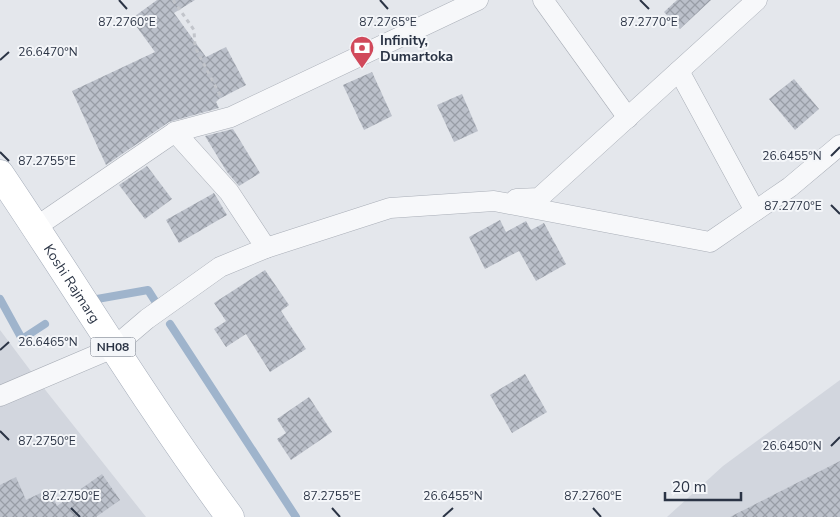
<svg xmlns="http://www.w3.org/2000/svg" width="840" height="517" font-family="'Nunito Sans',sans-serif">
<defs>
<pattern id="building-cross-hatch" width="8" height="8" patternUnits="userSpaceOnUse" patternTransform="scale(1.25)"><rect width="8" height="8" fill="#bbc0ca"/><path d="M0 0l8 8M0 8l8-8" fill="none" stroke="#989da6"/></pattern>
</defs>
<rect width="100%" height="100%" fill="#e4e7ec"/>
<!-- built -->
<g fill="#d2d6de">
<polygon points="0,330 39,382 146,517 0,517"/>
<polygon points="840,380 840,517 667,517 723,466"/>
</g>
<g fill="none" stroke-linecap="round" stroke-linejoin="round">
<!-- stream -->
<g stroke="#9fb4cc" stroke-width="8">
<polyline points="0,299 22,339 45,324"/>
<polyline points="97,299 148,290 155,301"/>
<polyline points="170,324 296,517"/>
</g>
</g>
<!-- building -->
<g fill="url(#building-cross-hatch)">
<polygon points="157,0 195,0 174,13 206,57 226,47 246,85 219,99 216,102 219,108 169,122 106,165 72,91 155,52 131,19"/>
<polygon points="677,0 711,0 680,29 664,12"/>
<polygon points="372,72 392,116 364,130 343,85"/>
<polygon points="794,79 819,109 795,130 769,99"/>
<polygon points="462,94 478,131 454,142 437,105"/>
<polygon points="233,129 260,173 239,186 227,172 205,136"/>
<polygon points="147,166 172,199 145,219 119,185"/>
<polygon points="214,193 227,215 179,243 166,220"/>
<polygon points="500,220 506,232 526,221 531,230 544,223 566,264 536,281 519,251 485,269 469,237"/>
<polygon points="265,270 289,305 281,311 306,349 270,372 246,334 226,347 214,329 226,321 214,303"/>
<polygon points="525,374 547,412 512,433 490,395"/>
<polygon points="309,397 332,432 291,460 277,439 286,433 277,419"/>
<polygon points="840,461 840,517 730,517"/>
<polygon points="102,474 120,500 96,517 0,517 0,485 16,477 26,500 49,489 57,506"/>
</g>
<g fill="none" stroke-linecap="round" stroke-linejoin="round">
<defs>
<g id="minor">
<polyline points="543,0 628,118"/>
<polyline points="679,71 755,211"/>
<polyline points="516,199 539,198 757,0"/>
<polyline points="36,227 175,132"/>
<polyline points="266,248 229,192 175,132 231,117 478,0"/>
<polyline points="0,396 113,348 147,319 220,267 266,248 390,208 494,201 710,242 790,187 840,145"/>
</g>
<g id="primary">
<path id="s1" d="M0,174C77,288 148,406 230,517"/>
</g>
</defs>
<!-- minor casing -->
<use href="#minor" stroke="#a9aeb7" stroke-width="21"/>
<!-- primary casing -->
<use href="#primary" stroke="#a3abb8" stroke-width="29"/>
<!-- path -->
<polyline stroke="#c2c5cb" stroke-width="3" stroke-dasharray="4 4" stroke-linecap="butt" points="173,0 194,30 195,47 221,97"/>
<!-- minor -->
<use href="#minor" stroke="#f7f8fa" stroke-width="20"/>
<!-- primary -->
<use href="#primary" stroke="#fff" stroke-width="28"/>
</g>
<!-- ticks -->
<path fill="none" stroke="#2b3445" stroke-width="2" d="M119,0L127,9M380,0L388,9M640,0L649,9M0,60L9,52M0,152L9,161M831,156L840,147M831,205L840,214M0,350L9,342M0,431L9,440M831,446L840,437M71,508L80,517M332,508L340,517M593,508L601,517M443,517L453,508"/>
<!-- icons -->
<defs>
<symbol id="bank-pin" viewBox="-11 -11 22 30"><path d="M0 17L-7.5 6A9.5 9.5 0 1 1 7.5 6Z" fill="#d1495b" stroke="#f4f6f9"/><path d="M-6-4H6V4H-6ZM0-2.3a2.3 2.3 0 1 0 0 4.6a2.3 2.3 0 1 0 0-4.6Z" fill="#fff"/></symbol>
</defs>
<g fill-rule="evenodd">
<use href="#bank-pin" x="348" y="34" width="28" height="38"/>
</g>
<g text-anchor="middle" stroke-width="4" stroke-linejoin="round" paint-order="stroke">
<!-- shield labels -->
<rect fill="#f4f6f9" stroke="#676e7b" stroke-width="1" x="90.5" y="337.5" width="45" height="19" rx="4"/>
<g font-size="12" font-weight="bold" fill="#2b3445">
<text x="113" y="351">NH08</text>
</g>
<!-- poi labels -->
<g font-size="14" font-weight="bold" fill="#2b3445" stroke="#f4f6f9" text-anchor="start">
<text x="380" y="45">Infinity,<tspan x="380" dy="16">Dumartoka</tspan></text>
</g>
<!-- street labels -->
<g font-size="14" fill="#2b3445" stroke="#f4f6f9">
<text dy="5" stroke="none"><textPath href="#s1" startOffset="131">Koshi Rajmarg</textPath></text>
</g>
</g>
<g font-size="12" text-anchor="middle" fill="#2b3445" stroke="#f4f6f9" stroke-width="4" stroke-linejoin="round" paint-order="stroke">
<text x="127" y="26">87.2760°E</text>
<text x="388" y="26">87.2765°E</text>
<text x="649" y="26">87.2770°E</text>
<text x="48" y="56">26.6470°N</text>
<text x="792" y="160">26.6455°N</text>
<text x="47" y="165">87.2755°E</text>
<text x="793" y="210">87.2770°E</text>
<text x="48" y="346">26.6465°N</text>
<text x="47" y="445">87.2750°E</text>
<text x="792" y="450">26.6450°N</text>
<text x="71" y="500">87.2750°E</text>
<text x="332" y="500">87.2755°E</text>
<text x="593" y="500">87.2760°E</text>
<text x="453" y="500">26.6455°N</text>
</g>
<!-- scale -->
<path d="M665 492v8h76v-8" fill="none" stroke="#2b3445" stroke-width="2.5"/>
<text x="672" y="492" font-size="15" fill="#2b3445" stroke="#f4f6f9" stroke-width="4" paint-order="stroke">20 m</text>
</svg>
